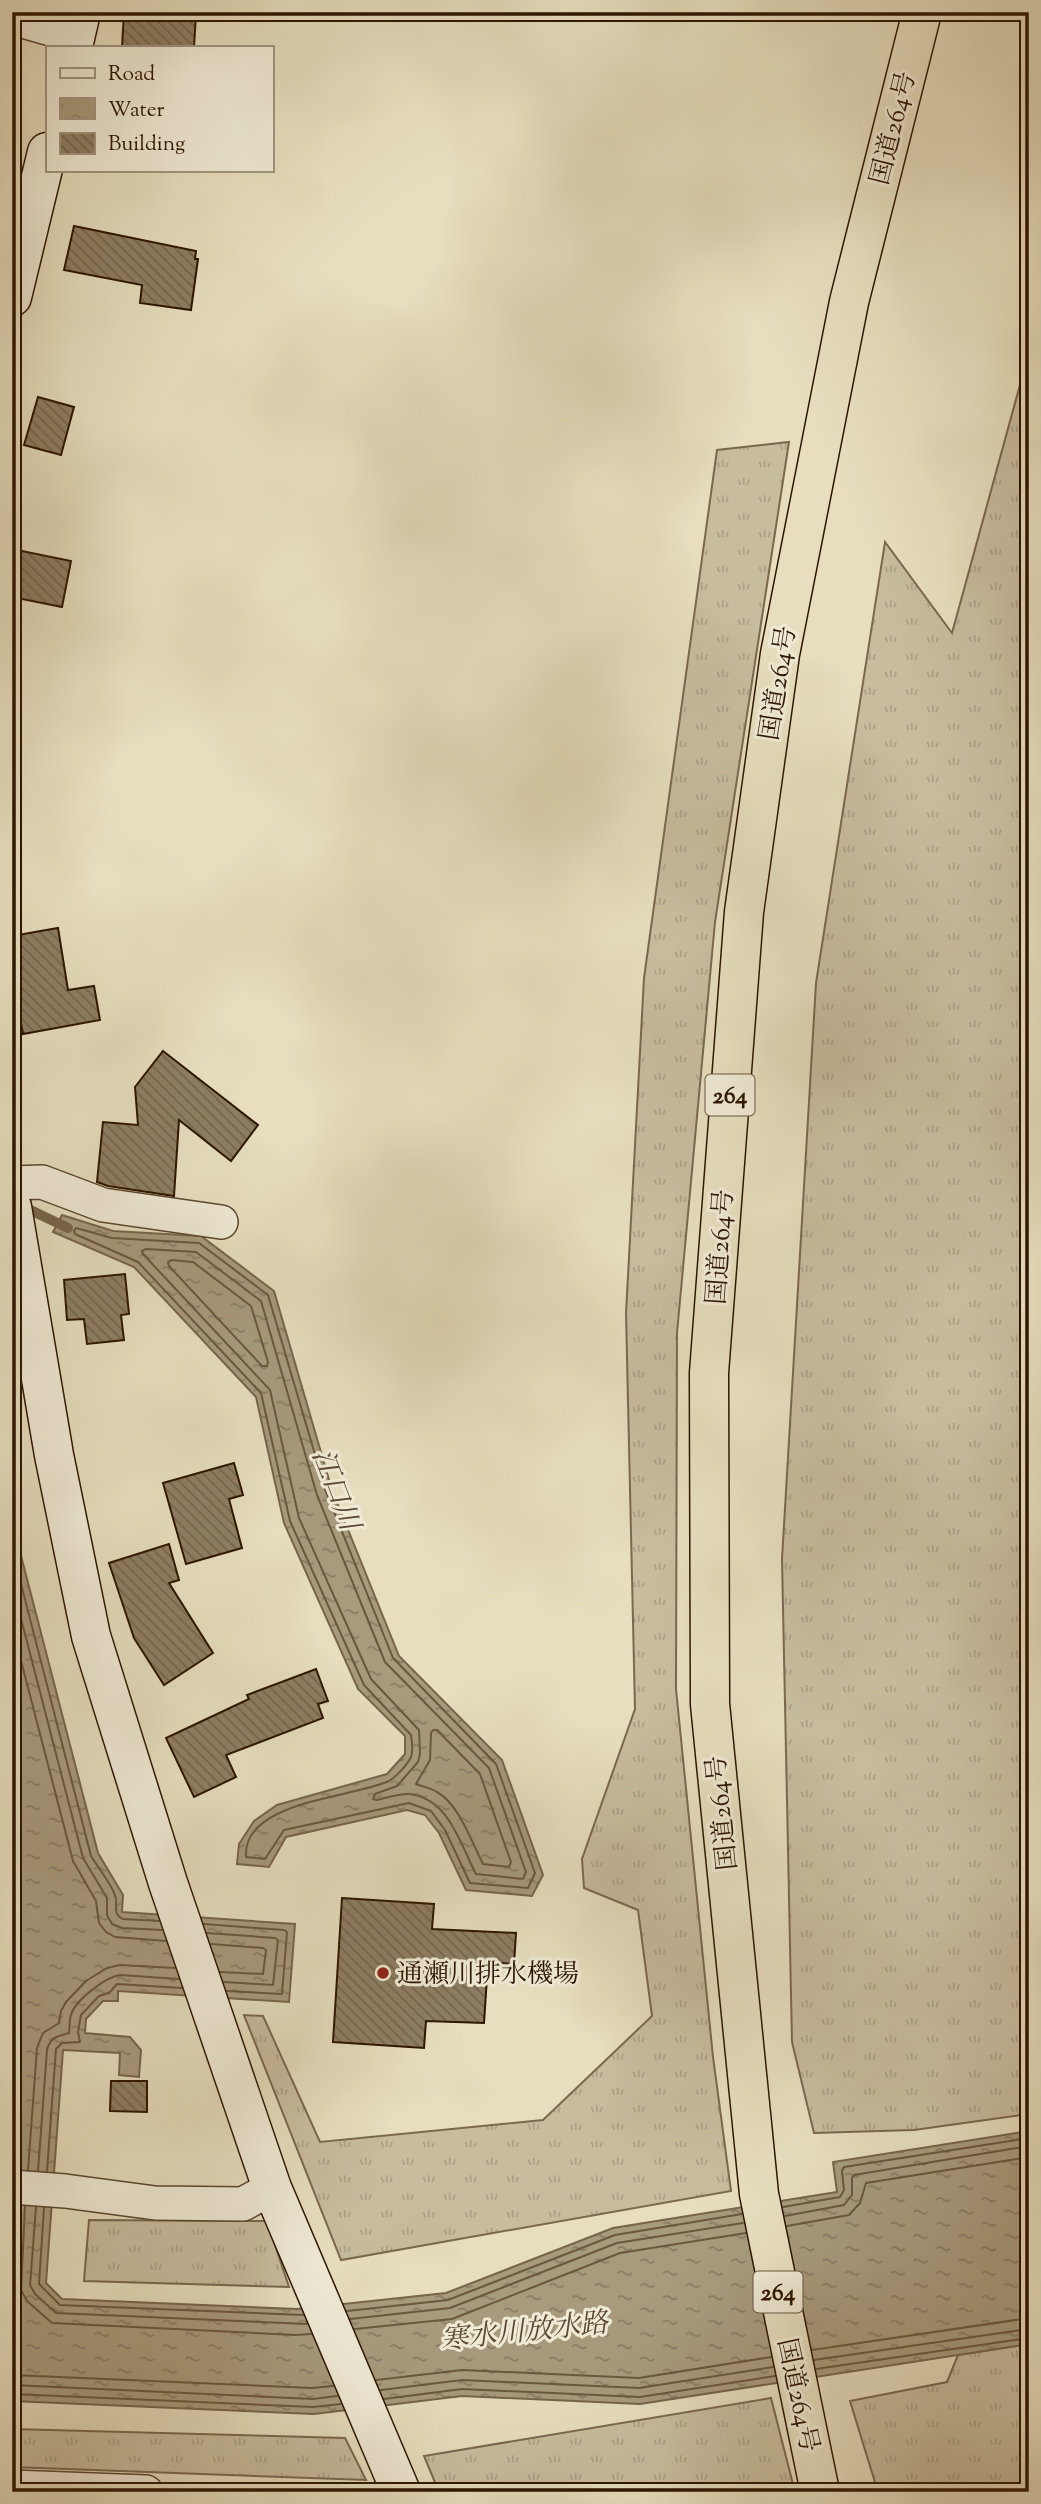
<svg xmlns="http://www.w3.org/2000/svg" width="1041" height="2504" font-family="'Sorts Mill Goudy','Noto Serif JP',serif">
<defs>
<pattern id="grass-tufts" width="24" height="20" patternUnits="userSpaceOnUse" patternTransform="scale(1.75)"><rect width="24" height="20" fill="#c7bc9e"/><path d="M3 7l-1-3M5 7V3M7 7l1-3M15 17l-1-3M17 17v-4M19 17l1-3" fill="none" stroke="#aba186"/></pattern>
<pattern id="water-ripples" width="26" height="14" patternUnits="userSpaceOnUse" patternTransform="scale(1.75)"><rect width="26" height="14" fill="#a79a7d"/><path d="M2 4q2-2 4 0t4 0M15 11q2-2 4 0t4 0" fill="none" stroke="#887c64"/></pattern>
<pattern id="building-back-hatch" width="6" height="6" patternUnits="userSpaceOnUse" patternTransform="scale(1.75)"><rect width="6" height="6" fill="#8d7e63"/><path d="M-1 5l2 2M0 0l6 6M5-1l2 2" fill="none" stroke="#74664f"/></pattern>
</defs>
<rect width="100%" height="100%" fill="#e6debe"/>
<filter id="stains"><feTurbulence type="fractalNoise" baseFrequency=".00286" numOctaves="4"/><feColorMatrix values="0 0 0 0 .2 0 0 0 0 .09 0 0 0 0 .02 0 0 0 .5 -.17"/></filter>
<radialGradient id="worn" r=".72"><stop offset=".6" stop-color="#630" stop-opacity="0"/><stop offset="1" stop-color="#630" stop-opacity=".3"/></radialGradient>
<!-- grass -->
<g fill="url(#grass-tufts)" stroke="#7a684f" stroke-width="2">
<polygon points="1029,352 1029,849 1023,880 1029,956 1029,2114 914,2130 814,2133 792,2042 782,1559 816,983 885,542 952,633"/>
<polygon points="789,442 715,922 677,1333 676,1689 713,2057 731,2191 341,2260 244,2015 263,2016 320,2142 543,2120 652,2016 638,1910 584,1888 582,1859 635,1709 626,1313 644,978 717,450"/>
<polygon points="89,2220 267,2221 289,2287 84,2281"/>
<polygon points="1029,2344 1029,2492 878,2492 850,2401 947,2382 958,2355"/>
<polygon points="771,2398 795,2492 439,2492 424,2456"/>
<polygon points="12,2429 345,2438 366,2480 12,2467"/>
</g>
<!-- water -->
<g fill="url(#water-ripples)" stroke="#76654b" stroke-width="2">
<polygon points="62,1215 113,1231 201,1236 274,1291 332,1490 399,1656 502,1760 543,1875 532,1896 466,1890 439,1833 425,1815 407,1810 286,1837 269,1867 237,1864 239,1844 254,1821 277,1805 387,1774 405,1754 405,1736 358,1689 284,1523 256,1397 134,1267 53,1232"/>
<polygon points="12,1521 98,1853 123,1895 122,1912 295,1924 289,2002 118,1991 118,2001 103,2001 86,2019 85,2033 130,2037 141,2050 139,2077 119,2075 120,2053 63,2050 46,2283 62,2299 297,2309 446,2293 613,2228 837,2192 833,2162 1023,2132 1021,2115 1029,2114 1029,2344 640,2404 462,2396 314,2414 12,2401"/>
</g>
<g fill="none" stroke-linecap="round" stroke-linejoin="round">
<!-- shore -->
<g stroke="#6a583e" stroke-width="2">
<path d="M76,1228L112,1238L199,1243L268,1295L326,1492L393,1658L496,1764L535,1873L528,1888L470,1883L445,1830L431,1811L409,1803L284,1830L265,1859L246,1857C242,1801 352,1798 389,1781C396,1777 408,1764 411,1757C413,1751 412,1741 411,1735L364,1685L290,1521L261,1393L138,1262L75,1234L74,1231Z"/>
<path d="M146,1249L196,1252L261,1301L317,1495L385,1662L489,1768L526,1872L523,1879L476,1874C460,1844 449,1798 409,1794C399,1793 387,1798 377,1800L373,1799L375,1794L397,1786L418,1762L420,1754L419,1730L371,1679L299,1518L270,1390L143,1254L142,1251Z"/>
<polygon points="172,1260 193,1262 251,1306 268,1362 267,1366 262,1366 169,1266 168,1262"/>
<path d="M12,1549L91,1856C99,1869 110,1882 115,1895C119,1905 111,1913 123,1919L159,1921"/>
<polyline points="12,1584 83,1858 107,1898 107,1915 112,1924 122,1928 162,1930"/>
<polyline points="12,1626 73,1861 96,1901 99,1923 106,1932 115,1937 166,1941"/>
<path d="M433,1730H437L480,1774L511,1862L509,1867L483,1864C472,1843 459,1804 437,1792C431,1788 423,1787 416,1784L430,1760L431,1733Z"/>
<polyline points="204,1924 284,1930 287,1932 282,1994 227,1991"/>
<polyline points="207,1933 275,1938 278,1940 273,1985 224,1982"/>
<polyline points="211,1944 263,1948 266,1950 263,1974 220,1972"/>
<polyline points="28,2170 37,2048 43,2033 59,2023 61,2011 66,2002 86,1981 107,1968 120,1965 175,1968"/>
<path d="M38,2171L47,2050C50,2037 58,2036 69,2033C70,2027 69,2021 71,2015C75,2000 106,1977 120,1975L179,1979"/>
<polyline points="47,2171 56,2049 62,2043 80,2042 78,2032 81,2015 99,1996 109,1993 117,1984 182,1988"/>
<polyline points="25,2206 21,2290 27,2301 52,2323 296,2335 311,2334"/>
<polyline points="36,2207 30,2285 35,2294 56,2313 307,2324"/>
<polyline points="783,2207 840,2197 844,2190 842,2171 844,2167 1023,2139 1029,2135"/>
<polyline points="44,2208 39,2284 60,2305 303,2315"/>
<polyline points="785,2216 844,2205 852,2195 852,2178 854,2175 1029,2146"/>
<polyline points="787,2226 849,2215 860,2203 866,2183 1029,2157"/>
<polyline points="347,2311 448,2300 615,2235 742,2214"/>
<polyline points="350,2319 450,2308 617,2243 743,2223"/>
<polyline points="355,2329 452,2319 620,2253 746,2233"/>
<polyline points="812,2350 1029,2318"/>
<polyline points="814,2360 1029,2329"/>
<polyline points="816,2369 1029,2338"/>
<polyline points="12,2375 312,2388 333,2386"/>
<polyline points="376,2380 462,2370 639,2378 771,2357"/>
<polyline points="12,2385 313,2399 337,2396"/>
<polyline points="381,2390 462,2380 639,2388 773,2367"/>
<polyline points="12,2394 313,2407 341,2404"/>
<polyline points="384,2399 462,2389 640,2397 775,2376"/>
</g>
<!-- stream -->
<polyline stroke="#76654b" stroke-width="10" points="22,1206 68,1228"/>
</g>
<!-- building -->
<g fill="url(#building-back-hatch)" stroke="#2d1500" stroke-width="2">
<polygon points="124,12 196,14 194,47 122,47"/>
<polygon points="74,226 196,251 195,259 198,259 191,310 140,303 142,285 64,270"/>
<polygon points="38,397 74,407 61,455 24,445"/>
<polygon points="12,549 71,561 62,607 12,597"/>
<polygon points="58,928 68,990 94,986 100,1020 23,1034 12,975 12,936"/>
<polygon points="163,1051 258,1125 231,1161 179,1120 174,1196 108,1186 97,1182 103,1122 138,1125 135,1087"/>
<polygon points="125,1274 129,1314 121,1315 124,1340 87,1344 84,1319 67,1320 64,1280"/>
<polygon points="234,1463 243,1495 229,1499 242,1548 186,1564 163,1483"/>
<polygon points="169,1544 179,1580 169,1583 213,1653 164,1685 134,1638 109,1563"/>
<polygon points="316,1669 328,1701 318,1704 323,1718 226,1755 236,1777 194,1797 166,1738 249,1699 247,1695"/>
<polygon points="342,1898 434,1904 432,1929 516,1933 514,1964 488,1962 484,2023 426,2021 424,2048 333,2042"/>
<polygon points="111,2081 147,2081 147,2112 110,2111"/>
</g>
<g fill="none" stroke-linecap="round" stroke-linejoin="round">
<defs>
<g id="street">
<polyline points="12,18 75,36"/>
<polyline points="12,1183 42,1182 103,1205 221,1222"/>
<polyline points="12,2187 65,2191 155,2203 243,2204 272,2188"/>
<polyline points="12,2487 146,2492"/>
</g>
<g id="secondary">
<polyline points="73,47 81,12"/>
<polyline points="12,297 47,152"/>
<polyline points="12,1207 54,1455 91,1636 168,1883 272,2188 401,2492"/>
</g>
<polyline id="highway" points="820,2492 759,2194 710,1704 709,1373 744,912 780,654 849,302 922,12"/>
</defs>
<!-- street casing -->
<use href="#street" stroke="#5b4730" stroke-width="36"/>
<!-- secondary casing -->
<use href="#secondary" stroke="#2d1500" stroke-width="41"/>
<!-- highway casing -->
<use href="#highway" stroke="#2d1500" stroke-width="41"/>
<!-- street -->
<use href="#street" stroke="#efead5" stroke-width="33"/>
<!-- secondary -->
<use href="#secondary" stroke="#efead5" stroke-width="38"/>
<!-- highway -->
<use href="#highway" stroke="#e6debe" stroke-width="38"/>
</g>
<!-- markers -->
<circle fill="#8f2418" stroke="#efead5" stroke-width="2.5" cx="383" cy="1973" r="7"/>
<g text-anchor="middle" stroke-width="6" stroke-linejoin="round" paint-order="stroke">
<!-- shield labels -->
<g fill="#efead5" stroke="#675540" stroke-width="2">
<rect x="705.5" y="1074.5" width="49" height="41" rx="5"/>
<rect x="753.5" y="2271.5" width="49" height="41" rx="5"/>
</g>
<g font-size="24" font-weight="bold" fill="#2d1500">
<text x="730" y="1103">264</text>
<text x="778" y="2300">264</text>
</g>
<!-- street labels -->
<g font-size="26" fill="#2d1500" stroke="#efead5">
<text transform="translate(892 128) rotate(-76)" y="9">国道264号</text>
<text transform="translate(777 683) rotate(-81)" y="9">国道264号</text>
<text transform="translate(719 1247) rotate(-86)" y="9">国道264号</text>
<text transform="translate(721 1813) rotate(-96)" y="9">国道264号</text>
<text transform="translate(799 2395) rotate(78)" y="9">国道264号</text>
</g>
<!-- poi labels -->
<g font-size="26" fill="#2d1500" stroke="#efead5" text-anchor="start">
<text x="397" y="1982">通瀬川排水機場</text>
</g>
<!-- water labels -->
<g font-size="28" font-style="italic" fill="#5e4a32" stroke="#efead5">
<text transform="translate(337 1489) rotate(69)" y="10">江口川</text>
<text transform="translate(524 2330) rotate(-6)" y="10">寒水川放水路</text>
</g>
</g>
<!-- margin -->
<rect width="1041" height="2504" fill="none" stroke="#e6debe" stroke-width="42"/>
<rect x="14" y="14" width="1013" height="2476" fill="none" stroke="#2d1500" stroke-width="3.5"/>
<rect x="21" y="21" width="999" height="2462" fill="none" stroke="#2d1500" stroke-width="2"/>
<!-- legend -->
<rect x="46" y="46" width="228" height="126" fill="#efead5" stroke="#a19580" stroke-width="2"/>
<rect x="60" y="68" width="35" height="10" fill="#efead5" stroke="#a19580" stroke-width="2"/>
<text x="108" y="80" font-size="21" fill="#2d1500">Road</text>
<rect x="60" y="98" width="35" height="21" fill="url(#water-ripples)" stroke="#a19580" stroke-width="2"/>
<text x="108" y="116" font-size="21" fill="#2d1500">Water</text>
<rect x="60" y="133" width="35" height="21" fill="url(#building-back-hatch)" stroke="#a19580" stroke-width="2"/>
<text x="108" y="150" font-size="21" fill="#2d1500">Building</text>
<rect width="100%" height="100%" filter="url(#stains)"/>
<rect width="100%" height="100%" fill="url(#worn)"/>
</svg>
